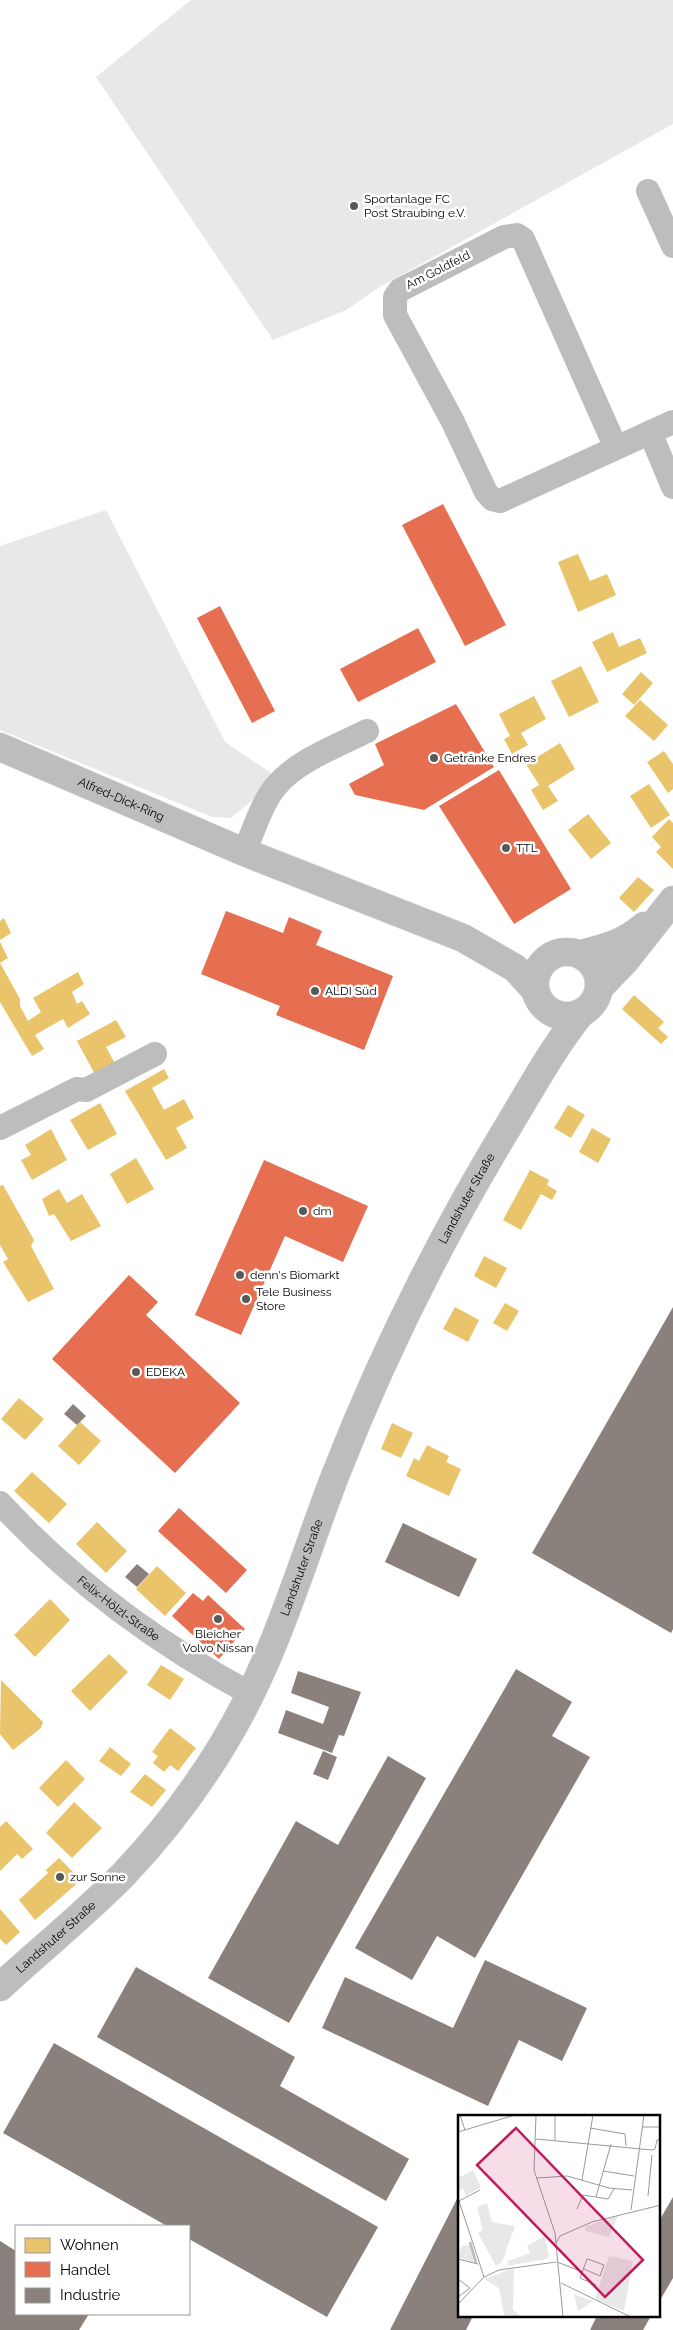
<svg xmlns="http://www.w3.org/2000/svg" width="673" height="2330" font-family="Raleway,sans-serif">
<rect width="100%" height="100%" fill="#fff"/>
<!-- green -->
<g fill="#e8e8e8">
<polygon points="191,0 673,0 673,124 380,287 346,310 273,340 96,77"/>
<polygon points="106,510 225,742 271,773 256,797 231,818 212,817 0,730 0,546"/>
</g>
<!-- homes -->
<g fill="#e9c46a">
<polygon points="578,554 590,581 607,574 616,595 578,612 558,562"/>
<polygon points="613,632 619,647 640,638 647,653 607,672 592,642"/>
<polygon points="581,666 599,702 569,717 551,681"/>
<polygon points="641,672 653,683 634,705 622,694"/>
<polygon points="534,696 546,719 521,733 528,745 512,754 504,739 510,736 499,714"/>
<polygon points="640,700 668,725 654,741 625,716"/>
<polygon points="560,743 575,769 548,786 558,801 543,810 531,790 539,785 526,764"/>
<polygon points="664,751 673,764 673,789 668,793 647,762"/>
<polygon points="649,784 670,815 651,828 630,796"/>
<polygon points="588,814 611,843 591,859 568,830"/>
<polygon points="669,819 673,823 673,869 656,852 661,847 652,837"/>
<polygon points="638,877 654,890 634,912 619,898"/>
<polygon points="4,918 11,933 0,940 0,921"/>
<polygon points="0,942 8,958 0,963 20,999 20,1006 28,1021 41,1012 33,998 78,972 84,984 72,992 77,1004 82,1001 90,1014 68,1028 63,1019 35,1035 44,1049 32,1056 0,1002"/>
<polygon points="634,995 664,1022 658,1028 668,1037 661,1044 622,1009"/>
<polygon points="116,1020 126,1037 106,1047 118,1069 98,1080 77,1041"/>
<polygon points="164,1069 169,1078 152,1088 164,1110 184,1099 194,1118 176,1128 187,1148 166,1160 125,1091"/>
<polygon points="100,1103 117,1134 88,1150 70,1120"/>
<polygon points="568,1105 585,1115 571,1138 554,1128"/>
<polygon points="592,1128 611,1139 598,1163 579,1152"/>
<polygon points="51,1129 67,1160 32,1180 21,1160 31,1155 25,1145"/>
<polygon points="136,1158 154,1189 127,1204 110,1174"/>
<polygon points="530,1170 549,1180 547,1185 557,1191 552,1200 541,1194 521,1230 503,1220"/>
<polygon points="3,1185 34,1240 31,1246 54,1289 28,1302 3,1262 8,1259 0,1245 0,1186"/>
<polygon points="59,1189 67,1203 82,1194 101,1226 71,1241 54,1214 49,1216 42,1199"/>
<polygon points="484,1256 507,1268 496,1288 474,1276"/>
<polygon points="505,1303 519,1311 507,1331 493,1323"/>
<polygon points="455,1307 479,1320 468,1342 443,1329"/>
<polygon points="19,1398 44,1419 25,1440 1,1419"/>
<polygon points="80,1422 101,1441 79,1465 58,1446"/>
<polygon points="392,1423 413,1433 401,1458 381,1449"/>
<polygon points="427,1445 449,1456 446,1462 461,1469 449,1496 406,1476 414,1458 419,1461"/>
<polygon points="32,1472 67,1504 49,1523 14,1491"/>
<polygon points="97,1522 127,1551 106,1573 76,1544"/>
<polygon points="157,1566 186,1593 165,1616 136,1589"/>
<polygon points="50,1599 70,1620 35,1657 14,1635"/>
<polygon points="109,1654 128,1672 90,1711 71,1691"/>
<polygon points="161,1665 184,1679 170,1700 147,1685"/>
<polygon points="1,1680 43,1722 41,1728 13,1750 0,1734"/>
<polygon points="170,1728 196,1748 178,1771 170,1765 164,1772 153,1763 158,1756 152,1752"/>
<polygon points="110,1747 131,1764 121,1776 99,1761"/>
<polygon points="66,1760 85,1779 58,1807 39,1788"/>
<polygon points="145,1774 166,1790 152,1807 130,1792"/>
<polygon points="74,1802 102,1828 72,1858 46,1833"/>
<polygon points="6,1821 33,1849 22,1859 17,1854 0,1871 0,1827"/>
<polygon points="59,1858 81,1880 35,1920 19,1900 48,1873 46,1870"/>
<polygon points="0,1909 20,1932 6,1945 0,1939"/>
</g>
<!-- shops -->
<g fill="#e76f51">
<polygon points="443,504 506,625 465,646 402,525"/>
<polygon points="220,606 275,711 252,723 197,618"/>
<polygon points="418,628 436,662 358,702 340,669"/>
<polygon points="456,704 494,767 424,810 355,795 349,784 384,765 375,744"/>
<polygon points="499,770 571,889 514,924 439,806"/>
<polygon points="226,911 283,933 289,917 322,931 316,945 393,976 364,1050 276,1015 280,1006 201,974"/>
<polygon points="264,1160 368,1206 343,1262 285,1236 241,1335 195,1315"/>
<polygon points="129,1275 158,1302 146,1315 240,1403 175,1473 52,1359"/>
<polygon points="179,1508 247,1570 226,1593 158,1531"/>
<polygon points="193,1593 203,1601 208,1595 245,1629 219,1659 172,1616"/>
</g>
<!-- industry -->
<g fill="#8a817c">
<polygon points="673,1307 673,1629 671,1633 532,1553"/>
<polygon points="73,1404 86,1416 77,1425 64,1414"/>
<polygon points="403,1523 477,1559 459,1597 385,1562"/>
<polygon points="137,1564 149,1574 137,1587 125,1577"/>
<polygon points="516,1669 572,1702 552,1736 590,1757 475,1958 437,1936 412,1980 355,1948"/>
<polygon points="298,1671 361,1692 344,1736 339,1735 332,1753 278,1733 286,1710 323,1724 329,1707 291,1693"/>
<polygon points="323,1751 337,1757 328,1780 313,1774"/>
<polygon points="388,1756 426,1778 289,2023 208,1978 296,1821 338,1845"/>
<polygon points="485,1960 587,2008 562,2061 519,2040 488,2106 322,2028 345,1977 453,2028"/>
<polygon points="136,1967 295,2057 280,2086 409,2159 386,2201 97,2037"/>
<polygon points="54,2043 378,2227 327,2317 189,2239 189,2226 167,2226 3,2133"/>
<polygon points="459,2195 459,2316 473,2316 466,2330 390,2330"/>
<polygon points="673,2197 673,2278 659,2302 659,2221"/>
<polygon points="0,2241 16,2251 16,2314 89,2314 79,2330 0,2330"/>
<polygon points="597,2316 651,2316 643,2330 590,2330"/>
</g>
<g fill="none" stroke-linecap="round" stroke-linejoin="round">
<defs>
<g id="major">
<path id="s2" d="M0,747L244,852L463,938L515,968L535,990"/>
<circle cx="567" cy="984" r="32"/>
<path d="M581,954C605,948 625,943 644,926"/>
<polyline points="599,988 625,961 673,900"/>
<path id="s3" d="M0,1987C41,1949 85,1914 124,1874C161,1835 194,1792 222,1746C274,1662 300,1567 335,1476C383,1353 441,1237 509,1125C532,1087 553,1048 581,1013"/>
</g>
</defs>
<!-- major casing -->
<use href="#major" stroke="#dbdbdb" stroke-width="29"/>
<!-- minor -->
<g stroke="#bdbdbd" stroke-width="24">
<polyline points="648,191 673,246"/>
<polyline points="650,432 673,487"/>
<polyline points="616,448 523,239 517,235 504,237 400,290 395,297 395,315 452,420 486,492 492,499 500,501 673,422"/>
<path d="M244,852C254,831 261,804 276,786C298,760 337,746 367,731"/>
<polyline points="0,1128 77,1089 86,1090 155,1054"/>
<path id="s1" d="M0,1503C72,1581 158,1644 251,1694"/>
</g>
<!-- major -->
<use href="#major" stroke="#bdbdbd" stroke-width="28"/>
</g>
<!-- markers -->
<g fill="#595959" stroke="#fff" stroke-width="2">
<circle cx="354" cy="206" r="5"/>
<circle cx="434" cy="758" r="5"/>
<circle cx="506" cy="848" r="5"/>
<circle cx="315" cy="991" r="5"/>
<circle cx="303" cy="1211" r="5"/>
<circle cx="240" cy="1275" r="5"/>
<circle cx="246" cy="1299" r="5"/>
<circle cx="136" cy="1372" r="5"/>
<circle cx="218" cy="1619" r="5"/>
<circle cx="60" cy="1877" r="5"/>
</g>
<g text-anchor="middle" stroke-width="5" stroke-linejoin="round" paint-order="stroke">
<!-- poi labels -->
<g font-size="12" fill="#000" stroke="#fff" text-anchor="start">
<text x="364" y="203">Sportanlage FC<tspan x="364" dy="14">Post Straubing e.V.</tspan></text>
<text x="444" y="762">Getränke Endres</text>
<text x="516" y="852">TTL</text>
<text x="325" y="995">ALDI Süd</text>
<text x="313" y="1215">dm</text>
<text x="250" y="1279">denn's Biomarkt</text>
<text x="256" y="1296">Tele Business<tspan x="256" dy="14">Store</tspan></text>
<text x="146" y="1376">EDEKA</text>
<text x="218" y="1638" text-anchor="middle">Bleicher<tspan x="218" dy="14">Volvo Nissan</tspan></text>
<text x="70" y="1881">zur Sonne</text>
</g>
<!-- street labels -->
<g font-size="12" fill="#000" stroke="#fff">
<text transform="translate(438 270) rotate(-27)" y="4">Am Goldfeld</text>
<text dy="4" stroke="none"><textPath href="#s2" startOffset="132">Alfred-Dick-Ring</textPath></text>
<text dy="4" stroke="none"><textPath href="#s3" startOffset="930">Landshuter Straße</textPath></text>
<text dy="4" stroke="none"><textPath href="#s3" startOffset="525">Landshuter Straße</textPath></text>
<text dy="4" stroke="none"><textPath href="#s1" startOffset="159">Felix-Hölzl-Straße</textPath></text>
<text dy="4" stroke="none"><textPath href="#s3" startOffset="75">Landshuter Straße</textPath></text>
</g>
</g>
<!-- overview -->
<g transform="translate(458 2115)">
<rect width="202" height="202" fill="#fff"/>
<path d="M15,55L23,72L8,81L5,74L0,76V63ZM29,88L34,107L57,111L44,147L38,151L20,118L25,115L19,92ZM160,100L151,122L127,116V112ZM87,121L91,141L88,144L49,151L50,146L72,138L69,131ZM151,141L175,146L166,196L137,184ZM56,153L55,195L64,202L46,200L41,173L26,164ZM116,179L131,185H137L120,196Z" fill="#e8e8e8"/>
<path d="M12,130L16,148L0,142L4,131Z" fill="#e8e8e8"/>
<path fill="none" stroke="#bababa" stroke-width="2.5" d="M12,127L18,148"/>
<path fill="none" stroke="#999" stroke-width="1" d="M2,0L7,15M78,0L76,55L97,118L105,202M185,12H203M132,13L167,19L168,31M0,17L57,0M78,24L194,35L197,34L199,25L203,24M97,25V0M145,56L176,61M79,63L109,61L151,73L174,75M124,65L135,0M190,81L194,40M138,82L153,29M0,83L26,162M1,86L22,75M119,94L125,80L150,84L156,74M173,95L186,0M98,128L102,121L134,107L203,90M0,144L20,149M99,147L125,157M126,154L142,161L146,150L130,144H129L122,163L138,170M0,164L12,173L0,182M103,168L173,202M0,189L26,162L41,155L98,147"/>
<path fill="#c2185b" fill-opacity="0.15" stroke="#c2185b" stroke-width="2.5" d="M58,13L185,145L147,182L19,50Z"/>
<rect width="202" height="202" fill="none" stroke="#000" stroke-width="2.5"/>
</g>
<!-- legend -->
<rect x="15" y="2225" width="175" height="90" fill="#ffffff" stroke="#999999"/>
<rect x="25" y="2238" width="25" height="15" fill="#e9c46a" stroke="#999999"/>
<text x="60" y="2250" font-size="15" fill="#000000">Wohnen</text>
<rect x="25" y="2262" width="25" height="15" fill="#e76f51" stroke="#999999"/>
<text x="60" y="2275" font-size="15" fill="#000000">Handel</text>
<rect x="25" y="2288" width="25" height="15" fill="#8a817c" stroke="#999999"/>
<text x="60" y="2300" font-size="15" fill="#000000">Industrie</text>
</svg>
